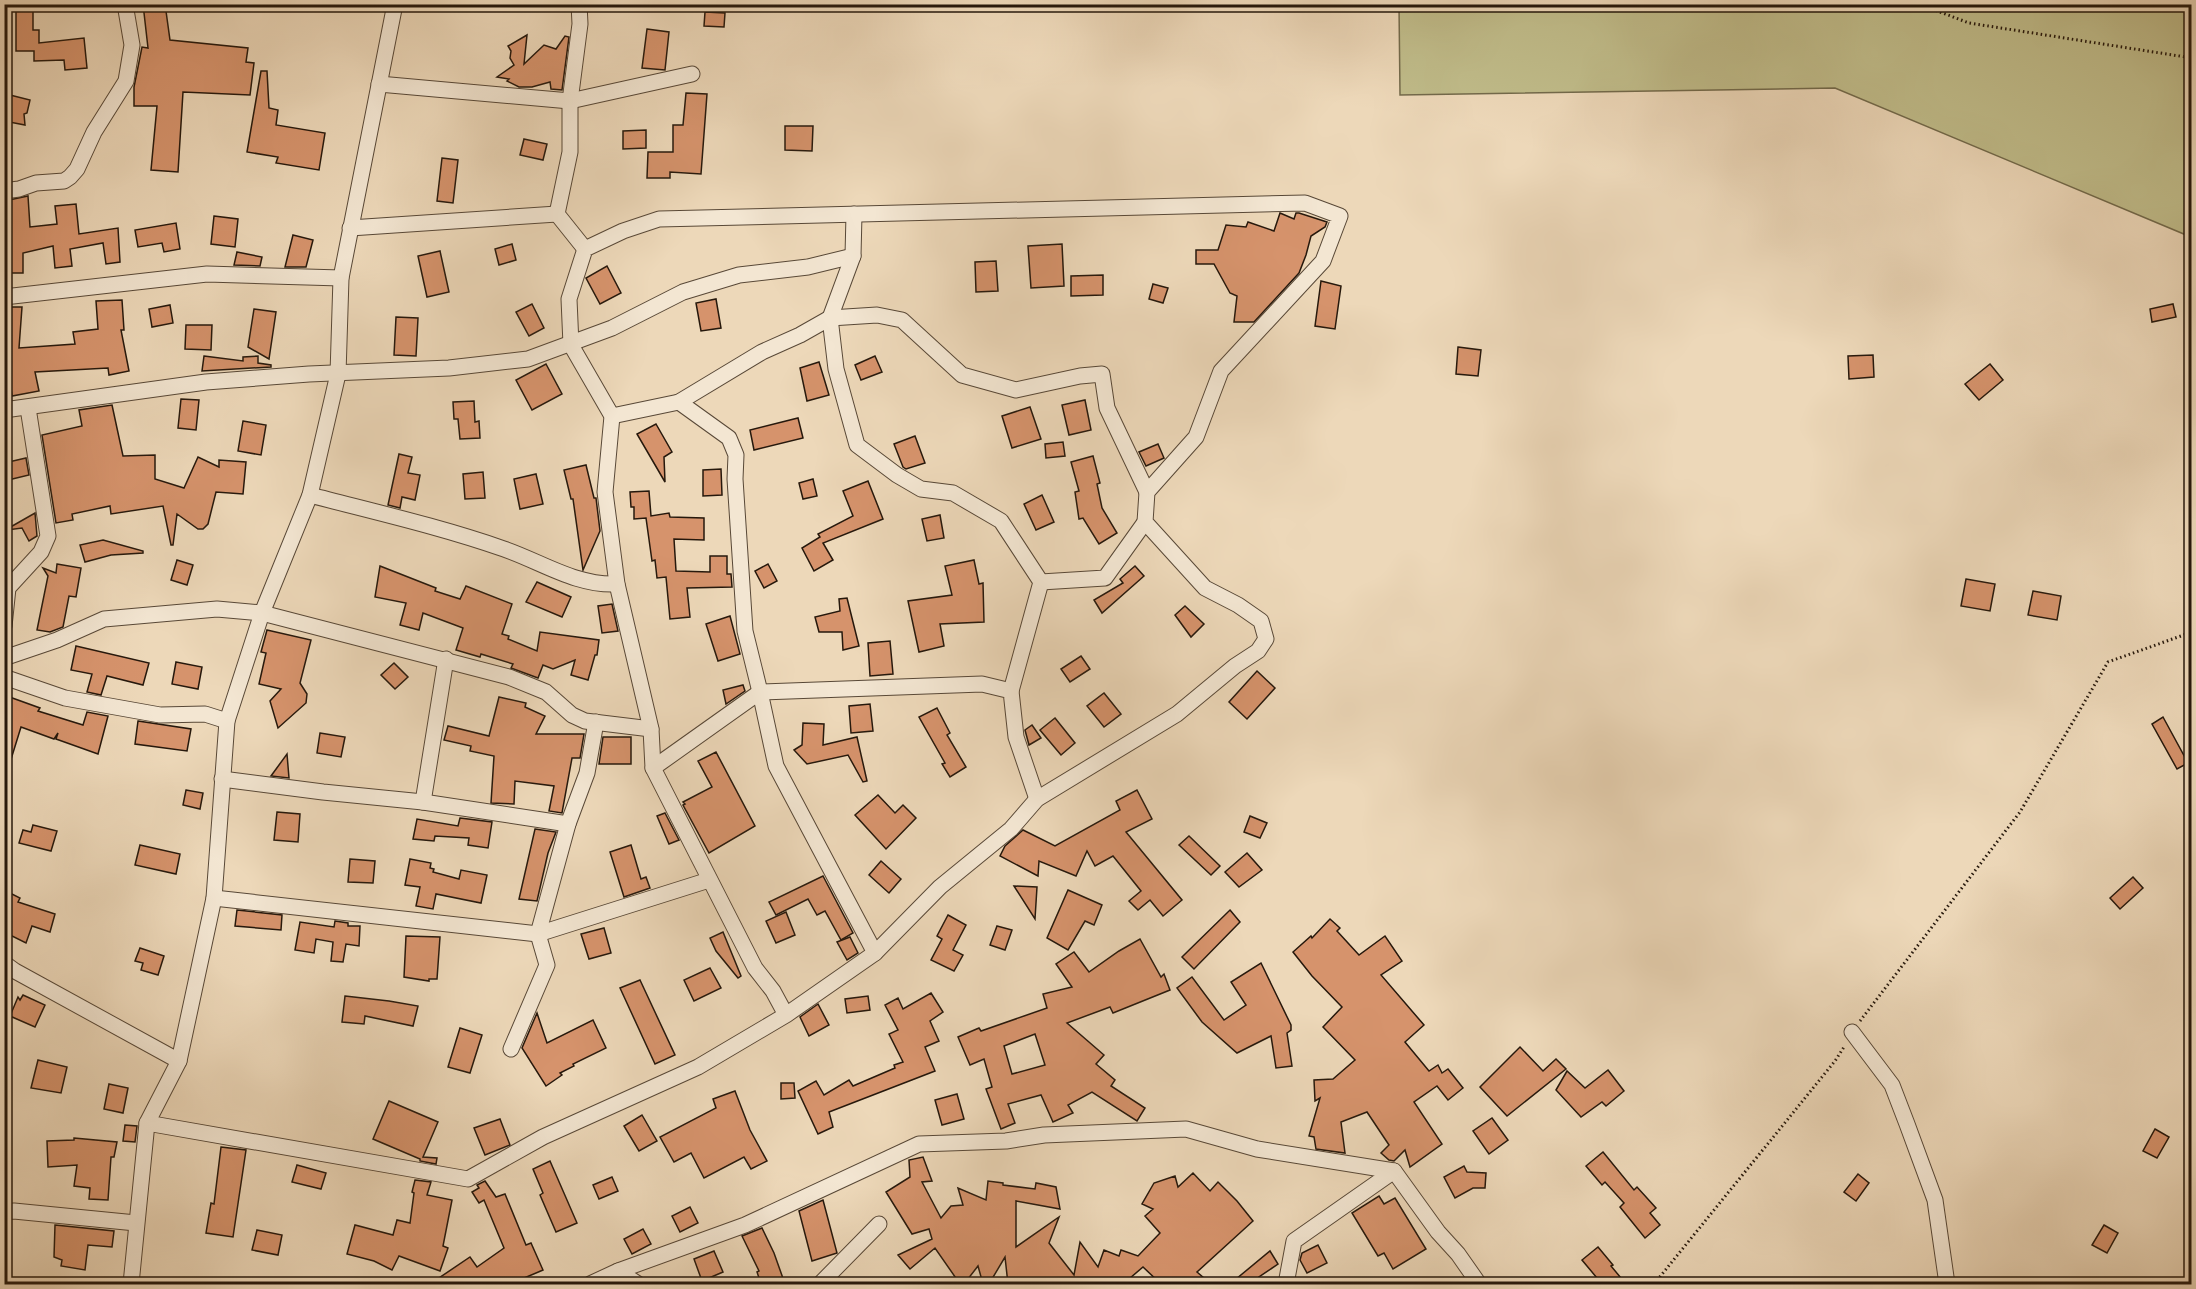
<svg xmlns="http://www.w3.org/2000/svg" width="2196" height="1289" font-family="'IM FELL English',serif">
<rect width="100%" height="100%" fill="#edd8b9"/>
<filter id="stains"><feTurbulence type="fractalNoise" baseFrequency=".00333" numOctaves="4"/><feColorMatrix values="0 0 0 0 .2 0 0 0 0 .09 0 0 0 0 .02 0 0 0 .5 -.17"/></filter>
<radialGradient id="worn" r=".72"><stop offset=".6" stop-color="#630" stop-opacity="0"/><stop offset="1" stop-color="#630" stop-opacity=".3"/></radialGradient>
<!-- green -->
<polygon fill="#c0bc8a" stroke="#736a4b" stroke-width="1.5" points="1399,5 2191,5 2191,237 1835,88 1400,95"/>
<!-- building -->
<g fill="#d6936c" stroke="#26180c" stroke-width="1.5" fill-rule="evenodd">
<polygon points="16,4 33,4 33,30 39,30 39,43 84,38 87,68 65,70 64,60 34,61 34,51 16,51"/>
<polygon points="143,4 165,4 170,40 248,48 246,62 254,63 250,95 183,92 178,172 151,170 157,106 134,106 134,87 142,47 148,48"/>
<polygon points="705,12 725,13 724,27 704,26"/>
<polygon points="647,29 669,32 665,70 642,68"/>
<polygon points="527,35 524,64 544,45 556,49 565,36 569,37 562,90 551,89 550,82 532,87 519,87 507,81 509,79 497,77 514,65 510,58 511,51 508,46"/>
<polygon points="261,71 267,71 269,108 278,110 276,125 325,133 319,170 276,163 278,157 247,152"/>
<polygon points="686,93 707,94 701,174 670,172 670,178 647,178 648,152 673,152 673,125 683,125"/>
<polygon points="10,95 30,100 27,113 24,114 25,125 4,121"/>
<polygon points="785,126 813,126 812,151 785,150"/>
<polygon points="646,130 646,148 623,149 623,131"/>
<polygon points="524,139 547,144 543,160 520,155"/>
<polygon points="442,158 458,160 453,203 437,201"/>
<polygon points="28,196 30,227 57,224 55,206 76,204 79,234 118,228 120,262 106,264 103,243 70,249 72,266 55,268 53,246 23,253 23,273 4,273 4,201"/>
<polygon points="1280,213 1294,219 1296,213 1299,213 1327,222 1325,227 1311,236 1306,255 1299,273 1254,322 1234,322 1237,296 1230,293 1214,264 1196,264 1196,250 1218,250 1226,225 1246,227 1248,222 1274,231"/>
<polygon points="214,216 238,219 235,247 211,244"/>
<polygon points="176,223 180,249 164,252 162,243 138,247 135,230"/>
<polygon points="293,235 313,240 306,267 285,267"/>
<polygon points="512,244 516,260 499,265 495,249"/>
<polygon points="1062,244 1064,286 1031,288 1028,246"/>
<polygon points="440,251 449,292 427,297 418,256"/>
<polygon points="237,252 262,257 260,266 234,265"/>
<polygon points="996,261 998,291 976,292 975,262"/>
<polygon points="607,266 621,293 600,304 586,278"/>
<polygon points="1103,275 1103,295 1071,296 1071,276"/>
<polygon points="1321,281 1341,286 1335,329 1315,326"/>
<polygon points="1153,284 1168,288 1163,303 1149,299"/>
<polygon points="716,299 721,328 701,331 696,303"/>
<polygon points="122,300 124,330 121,330 129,371 109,375 108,368 35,372 39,391 12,396 10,380 4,381 4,307 22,307 19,348 75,344 73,332 98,329 96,301"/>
<polygon points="532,304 544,328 529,336 516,312"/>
<polygon points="2173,304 2176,317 2152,322 2150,309"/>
<polygon points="170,305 173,323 152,327 149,309"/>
<polygon points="254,309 276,312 269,359 248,347"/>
<polygon points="396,317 418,318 416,356 394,355"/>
<polygon points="186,325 212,325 211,350 185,349"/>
<polygon points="1458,347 1481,350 1478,376 1456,374"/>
<polygon points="1873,355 1874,377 1849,379 1848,356"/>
<polygon points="204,356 243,361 243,357 258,356 258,363 271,365 271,367 202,371"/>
<polygon points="875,356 882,372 861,380 855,365"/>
<polygon points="819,362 829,395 807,401 800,368"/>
<polygon points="546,364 562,394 532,410 516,380"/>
<polygon points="1990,364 2003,380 1979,400 1965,384"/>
<polygon points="181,399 199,400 196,430 178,428"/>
<polygon points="1085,400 1091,430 1069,435 1062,405"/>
<polygon points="474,401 475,422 479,421 480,438 460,439 458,419 454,419 453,402"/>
<polygon points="112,405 123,456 155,455 155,479 184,488 198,457 219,467 219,460 246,462 243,494 216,492 208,524 203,529 198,529 177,514 173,545 171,545 163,506 111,514 110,506 72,514 73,520 56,523 42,435 82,426 79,410"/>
<polygon points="1030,407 1041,439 1012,448 1002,416"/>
<polygon points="798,418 803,438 754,450 750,430"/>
<polygon points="243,421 266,425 261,455 238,451"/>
<polygon points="656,424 672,452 664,457 665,482 637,434"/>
<polygon points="915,436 925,463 906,469 903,467 894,444"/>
<polygon points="1063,442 1065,456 1046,458 1045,444"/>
<polygon points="1158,444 1164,458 1146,466 1139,452"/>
<polygon points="399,454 412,457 408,473 420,475 415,500 402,497 400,508 388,505"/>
<polygon points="1093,456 1100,483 1097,484 1102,508 1117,533 1099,544 1083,518 1079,519 1075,492 1079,491 1071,462"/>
<polygon points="26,458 29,475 4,481 4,463"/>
<polygon points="586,465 594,498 596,498 600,531 583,570 573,499 571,499 564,470"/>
<polygon points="721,469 722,495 703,496 703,470"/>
<polygon points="483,472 485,498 465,499 463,474"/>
<polygon points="536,474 543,504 520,509 514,479"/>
<polygon points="813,479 817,496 803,499 799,483"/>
<polygon points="868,481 883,519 823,543 833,560 814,571 802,548 820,537 818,534 853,516 843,491"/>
<polygon points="649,491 651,516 669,513 670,517 704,518 704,540 674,539 676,571 710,572 710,556 727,556 727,574 731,574 732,587 687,588 690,617 670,619 666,577 657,578 655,560 652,561 646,518 634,519 634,507 631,507 630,492"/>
<polygon points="1042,495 1054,522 1036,530 1024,504"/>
<polygon points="35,513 37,536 29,541 22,528 7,530 7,529"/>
<polygon points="940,515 944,538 927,541 922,519"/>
<polygon points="103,540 143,551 143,553 111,555 85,562 80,545"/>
<polygon points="177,560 193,565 187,585 171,580"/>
<polygon points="974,560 979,584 983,583 984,622 940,624 944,646 919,652 908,601 952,595 945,566"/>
<polygon points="57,564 81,568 76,597 69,596 63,627 50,632 37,630 48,576 43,568 56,573"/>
<polygon points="768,564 777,581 764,588 755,571"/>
<polygon points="380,566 436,588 435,591 460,599 466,586 512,604 502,634 509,636 508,639 537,651 540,632 599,640 597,655 595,655 588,680 571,675 575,660 553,669 543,665 538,678 511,668 513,664 481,654 480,657 456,650 463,628 423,613 419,630 400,625 406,603 375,597"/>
<polygon points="1135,566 1144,576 1102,613 1094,600 1123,583 1120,579"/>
<polygon points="1966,579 1995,584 1990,611 1961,606"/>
<polygon points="537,582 571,597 562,617 526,602"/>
<polygon points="2033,591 2061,596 2057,620 2028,615"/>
<polygon points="847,598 859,646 843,650 842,632 819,632 815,617 840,611 839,599"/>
<polygon points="612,604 618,631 602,633 598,606"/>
<polygon points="1185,606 1204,624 1191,637 1175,615"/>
<polygon points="730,616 740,654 718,661 706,624"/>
<polygon points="267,630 311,640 300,683 307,694 306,703 278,728 270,701 281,689 259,684 266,653 261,652"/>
<polygon points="890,641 893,674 870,676 868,643"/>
<polygon points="76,646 149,663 143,685 107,676 101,695 87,692 92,674 71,670"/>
<polygon points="1081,656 1090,669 1070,682 1061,669"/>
<polygon points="176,662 202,667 198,689 172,684"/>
<polygon points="394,663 408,677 395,689 381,675"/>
<polygon points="1257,671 1275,688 1247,719 1229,702"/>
<polygon points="743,685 745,691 726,704 723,690"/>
<polygon points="1104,693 1121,714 1104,727 1087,706"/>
<polygon points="4,695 40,708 38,711 83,725 87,712 108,716 98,754 56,739 58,733 54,739 21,727 8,769 4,768"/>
<polygon points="499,697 526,703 525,707 545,716 536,734 584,734 580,758 572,758 562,813 549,811 554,786 515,781 514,804 491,803 494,756 470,751 471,746 444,740 448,726 489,736"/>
<polygon points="870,704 873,731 851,733 849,706"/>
<polygon points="937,708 950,733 947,735 966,767 950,777 942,764 945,763 919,717"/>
<polygon points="2163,717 2188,763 2177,769 2152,724"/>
<polygon points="1055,718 1075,743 1061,755 1040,730"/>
<polygon points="138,721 191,729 187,751 135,744"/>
<polygon points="803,723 824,724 823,745 857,737 867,781 863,782 848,755 807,764 794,750 802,745"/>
<polygon points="1032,725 1041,738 1029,745 1025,730"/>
<polygon points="320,733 345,737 341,757 317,753"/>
<polygon points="603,737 631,737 631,764 599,764"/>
<polygon points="716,752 755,826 709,853 683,805 685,804 683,802 712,787 698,761"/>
<polygon points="287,754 289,778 271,776"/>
<polygon points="186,790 203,793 200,809 183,805"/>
<polygon points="1137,790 1152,819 1126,832 1182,900 1163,916 1150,900 1138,910 1129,901 1141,891 1113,856 1095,866 1087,851 1076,876 1039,861 1038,876 1000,856 1005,846 1023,830 1055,846 1120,810 1116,801"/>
<polygon points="878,795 895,813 903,805 916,818 886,849 855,815"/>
<polygon points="277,812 300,814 298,842 274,840"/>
<polygon points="665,813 679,840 669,844 657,816"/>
<polygon points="1250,816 1267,823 1260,838 1244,832"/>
<polygon points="460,818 492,822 488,848 468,845 469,838 435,836 434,841 413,839 417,819 458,826"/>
<polygon points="33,825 57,831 51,851 19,843 23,830 31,832"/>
<polygon points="535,829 556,832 548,853 537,901 519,899"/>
<polygon points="1189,836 1220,866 1211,875 1179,845"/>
<polygon points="140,845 180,854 176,874 135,865"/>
<polygon points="631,845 641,879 646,877 650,888 624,897 610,852"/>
<polygon points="1247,853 1262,870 1239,887 1225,872"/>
<polygon points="350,859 375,861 373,883 348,882"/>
<polygon points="410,859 431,863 430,868 434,869 433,872 459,879 461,870 487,875 481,903 436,894 433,909 416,906 420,887 405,885"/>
<polygon points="881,861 901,879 889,893 869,875"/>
<polygon points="823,876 853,933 841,940 825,911 817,915 808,899 776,915 769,902"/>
<polygon points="2133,877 2143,888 2120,909 2110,898"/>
<polygon points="1014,886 1037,887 1035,919"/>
<polygon points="4,890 20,898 18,902 55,914 50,932 32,926 26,943 4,932"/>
<polygon points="1068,890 1102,905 1094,925 1085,921 1068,950 1047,938"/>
<polygon points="237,910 282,915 281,930 235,926"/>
<polygon points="1230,910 1240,922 1194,969 1182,957"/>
<polygon points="786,912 795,935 776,943 766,921"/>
<polygon points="948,915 966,925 953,950 963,955 954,971 931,960 942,939 937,936"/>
<polygon points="1330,919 1340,928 1337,931 1359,955 1385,936 1402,961 1381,975 1424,1025 1405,1042 1429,1071 1438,1065 1442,1073 1448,1069 1463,1088 1448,1100 1437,1086 1414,1102 1442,1144 1410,1167 1405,1150 1394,1161 1389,1160 1381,1153 1389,1145 1367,1112 1341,1122 1345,1153 1316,1149 1314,1137 1309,1136 1320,1098 1315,1101 1314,1080 1333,1079 1355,1060 1323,1027 1342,1007 1312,976 1293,952 1311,936 1312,938"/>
<polygon points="335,921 348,923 348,926 360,926 359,946 346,944 343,962 331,961 333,942 316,939 314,953 295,950 300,922 334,927"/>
<polygon points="997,926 1012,930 1005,950 990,945"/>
<polygon points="604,928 611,953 589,959 581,934"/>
<polygon points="723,932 741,976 738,978 716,951 710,938"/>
<polygon points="406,936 440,937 437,979 429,979 429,981 404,977"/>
<polygon points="850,937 858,953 847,960 837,942"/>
<path d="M1140,939L1161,977L1164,974L1170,990L1113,1013L1110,1007L1067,1023L1104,1055L1096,1064L1115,1080L1111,1086L1145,1108L1137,1121L1092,1092L1068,1105L1073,1113L1053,1122L1041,1095L1008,1104L1015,1123L1001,1129L986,1089L992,1087L984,1059L970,1065L958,1037L979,1028L981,1031L1047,1008L1043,994L1072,987L1056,964L1074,952L1089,972L1119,951ZM1035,1034L1045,1065L1012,1074L1004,1046Z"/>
<polygon points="140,948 164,956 158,975 141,970 143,963 135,961"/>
<polygon points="1261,963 1291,1025 1291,1030 1287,1033 1292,1066 1276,1068 1271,1036 1237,1053 1202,1022 1177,988 1192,977 1224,1020 1246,1005 1231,982"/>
<polygon points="710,968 721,988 694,1001 684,980"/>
<polygon points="640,980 675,1055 655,1064 620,988"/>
<polygon points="931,993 943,1012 930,1021 939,1041 925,1047 935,1071 829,1112 833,1127 818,1134 798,1091 816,1081 824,1095 849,1080 853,1086 895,1068 894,1065 903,1062 889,1034 898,1030 885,1005 898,998 903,1009"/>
<polygon points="23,995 45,1005 35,1027 10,1016 18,997 20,1000"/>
<polygon points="345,996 389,1001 418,1006 413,1026 365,1016 364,1024 342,1022"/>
<polygon points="868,996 870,1010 847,1013 845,999"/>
<polygon points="818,1004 829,1025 809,1036 800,1017"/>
<polygon points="537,1013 547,1043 593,1020 606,1048 573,1064 574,1066 560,1073 562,1075 546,1086 522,1048"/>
<polygon points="460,1028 482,1035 470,1073 448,1067"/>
<polygon points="1520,1047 1543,1071 1556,1059 1566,1069 1507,1116 1480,1087"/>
<polygon points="38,1060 67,1067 61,1093 31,1088"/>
<polygon points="1608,1070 1624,1091 1606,1106 1602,1102 1581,1117 1556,1090 1567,1071 1585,1088"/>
<polygon points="781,1083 794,1083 795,1098 781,1099"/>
<polygon points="109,1084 128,1088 123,1113 104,1109"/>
<polygon points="735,1091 750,1130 767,1161 751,1169 744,1157 704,1178 691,1153 674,1162 660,1137 716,1108 713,1099"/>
<polygon points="957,1094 964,1119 942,1125 935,1100"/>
<polygon points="389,1101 438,1122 423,1157 437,1158 436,1164 420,1161 420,1159 373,1139"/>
<polygon points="642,1115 657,1141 639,1151 624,1126"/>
<polygon points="1492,1118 1508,1140 1489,1154 1473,1131"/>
<polygon points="500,1119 510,1145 485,1155 474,1128"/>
<polygon points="125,1125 137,1126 135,1142 123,1141"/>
<polygon points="2155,1129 2169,1137 2157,1158 2143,1151"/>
<polygon points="74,1138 117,1142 114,1157 111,1157 108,1200 89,1199 90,1188 74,1186 77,1165 48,1167 47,1141 74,1140"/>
<polygon points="221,1147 246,1150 233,1237 206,1233 211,1203 214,1204"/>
<polygon points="1603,1152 1634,1190 1637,1187 1656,1208 1650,1213 1660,1225 1645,1238 1620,1207 1624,1203 1605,1182 1602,1185 1586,1166"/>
<polygon points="923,1157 932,1181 922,1182 941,1218 951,1206 963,1205 958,1188 986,1200 988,1181 1003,1183 1003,1185 1035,1189 1036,1183 1056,1187 1060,1209 1016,1201 1016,1247 1059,1217 1049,1243 1074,1275 1080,1242 1098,1267 1104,1250 1119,1256 1121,1250 1138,1256 1160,1233 1145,1216 1153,1209 1142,1204 1154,1183 1175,1176 1178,1187 1193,1173 1210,1191 1218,1182 1237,1201 1253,1221 1197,1272 1211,1284 1161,1284 1143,1267 1123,1284 1008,1284 1005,1257 989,1284 983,1284 978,1266 964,1284 960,1284 935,1248 910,1269 898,1255 932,1239 929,1229 912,1234 886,1192 910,1177 909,1160"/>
<polygon points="550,1161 577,1223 556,1232 540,1195 543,1193 533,1169"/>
<polygon points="297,1165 326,1173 321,1189 292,1182"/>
<polygon points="1464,1166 1467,1172 1486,1173 1485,1188 1473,1188 1455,1198 1444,1177"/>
<polygon points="1858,1174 1869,1183 1856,1201 1844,1192"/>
<polygon points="612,1177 618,1191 599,1199 593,1185"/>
<polygon points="415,1180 431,1182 427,1195 452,1200 443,1246 448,1248 440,1271 399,1256 392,1270 374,1261 347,1254 355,1225 393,1235 397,1220 410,1223 414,1193 412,1192"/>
<polygon points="485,1181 496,1197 505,1194 526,1245 531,1243 543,1270 510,1284 430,1284 470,1257 477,1267 504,1248 484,1200 479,1203 472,1192 479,1188 477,1185"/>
<polygon points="1379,1196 1384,1204 1395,1198 1426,1249 1393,1269 1384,1253 1378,1256 1352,1213"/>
<polygon points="823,1200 837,1253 812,1261 799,1211"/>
<polygon points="690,1207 698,1223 680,1232 672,1216"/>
<polygon points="55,1225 114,1231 112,1247 88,1245 85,1270 61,1266 62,1260 54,1257"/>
<polygon points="2104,1225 2118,1233 2107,1253 2092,1245"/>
<polygon points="762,1228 774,1253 785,1284 761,1284 757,1272 759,1271 742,1236"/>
<polygon points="643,1229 651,1244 632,1254 624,1239"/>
<polygon points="257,1230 282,1235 278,1255 252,1250"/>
<polygon points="1318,1245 1327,1263 1307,1273 1300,1260 1302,1253"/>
<polygon points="1598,1247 1613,1265 1611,1266 1626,1284 1602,1284 1582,1260"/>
<polygon points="714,1251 723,1272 702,1281 694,1259"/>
<polygon points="1270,1251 1278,1264 1259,1277 1265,1284 1230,1284"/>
</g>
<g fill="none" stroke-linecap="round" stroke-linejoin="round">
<defs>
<g id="street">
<polyline points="579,4 580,24 570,101 570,152 557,214 585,249"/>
<polyline points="379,84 570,101 692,74"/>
<polyline points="4,191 19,189 36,183 64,181 70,177 77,169 94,132 126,81 132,45 125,4"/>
<polyline points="854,214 853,256 830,318 836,369 857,445 897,475 921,489 953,493 1001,521 1041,582 1011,691"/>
<polyline points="350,228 557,214"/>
<polyline points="4,297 207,274 341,278"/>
<polyline points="679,402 729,438 736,455 735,479 745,631 760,692 776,766 875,953"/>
<polyline points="4,410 206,382 309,374 449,368 528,359 612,328 683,292 739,275 808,267 853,256"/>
<polyline points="612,416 679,402 762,352 800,335 830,318 877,315 902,320 962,375 1016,390 1080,376 1102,374 1107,408 1147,492"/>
<path d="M310,495C375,512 441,527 504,549C542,562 576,586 617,584"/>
<polyline points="1041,582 1105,578 1145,522"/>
<polyline points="4,626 8,588 41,552 48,536 28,408"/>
<polyline points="4,658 57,640 104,619 217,609 262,613 509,677 546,692 572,715 585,721 651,729"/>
<polyline points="4,677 65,698 160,715 205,714 227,721"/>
<polyline points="653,768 760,692 982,684 1011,691 1016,737 1037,799"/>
<polyline points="222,779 323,792 423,802 568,824"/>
<polyline points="423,802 446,659"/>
<polyline points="214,898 538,934 709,880"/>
<polyline points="4,963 15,971 179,1061"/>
<polyline points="1852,1032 1892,1085 1907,1124 1935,1200 1947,1284"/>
<polyline points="511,1049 547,965 538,934 568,824 587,773 596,722"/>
<polyline points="147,1123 468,1179 543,1137 698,1067 786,1015 875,953 940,887 1011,829 1037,799 1177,714 1235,666 1258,651 1266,639 1261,621 1238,605 1205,588 1145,522 1147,492 1196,437 1221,371 1323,261 1340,216 1305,203 659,219 623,231 585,249 569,299 571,345 612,416 605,492 617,584 651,729 653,768 755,968 773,991 786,1015"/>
<polyline points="4,1212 14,1211 136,1223"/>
<polyline points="618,1271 638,1284"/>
<polyline points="131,1284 147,1123 179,1061 214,898 227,721 262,613 310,495 338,374 341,278 395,4"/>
<polyline points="590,1284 618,1271 745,1225 919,1144 1006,1141 1044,1135 1186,1129 1257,1149 1394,1171 1438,1232 1458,1254 1479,1284"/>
<polyline points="820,1284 879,1224"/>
<polyline points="1286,1284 1294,1241 1394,1171"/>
</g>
</defs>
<!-- street casing -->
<use href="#street" stroke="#584837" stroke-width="17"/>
<!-- path -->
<g stroke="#26180c" stroke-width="3" stroke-dasharray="1.5 3" stroke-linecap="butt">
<polyline points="1919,4 1969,23 2192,58"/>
<polyline points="1860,1021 2020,812 2108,662 2192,632"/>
<polyline points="1654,1284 1835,1061 1844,1047"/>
</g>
<!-- street -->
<use href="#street" stroke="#f3e6d2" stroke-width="15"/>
</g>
<!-- margin -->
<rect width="2196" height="1289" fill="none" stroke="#edd8b9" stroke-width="24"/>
<rect x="6" y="6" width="2184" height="1277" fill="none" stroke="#26180c" stroke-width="3"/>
<rect x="12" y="12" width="2172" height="1265" fill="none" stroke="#26180c" stroke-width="1.5"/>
<rect width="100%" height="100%" filter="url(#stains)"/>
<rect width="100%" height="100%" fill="url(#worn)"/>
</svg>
